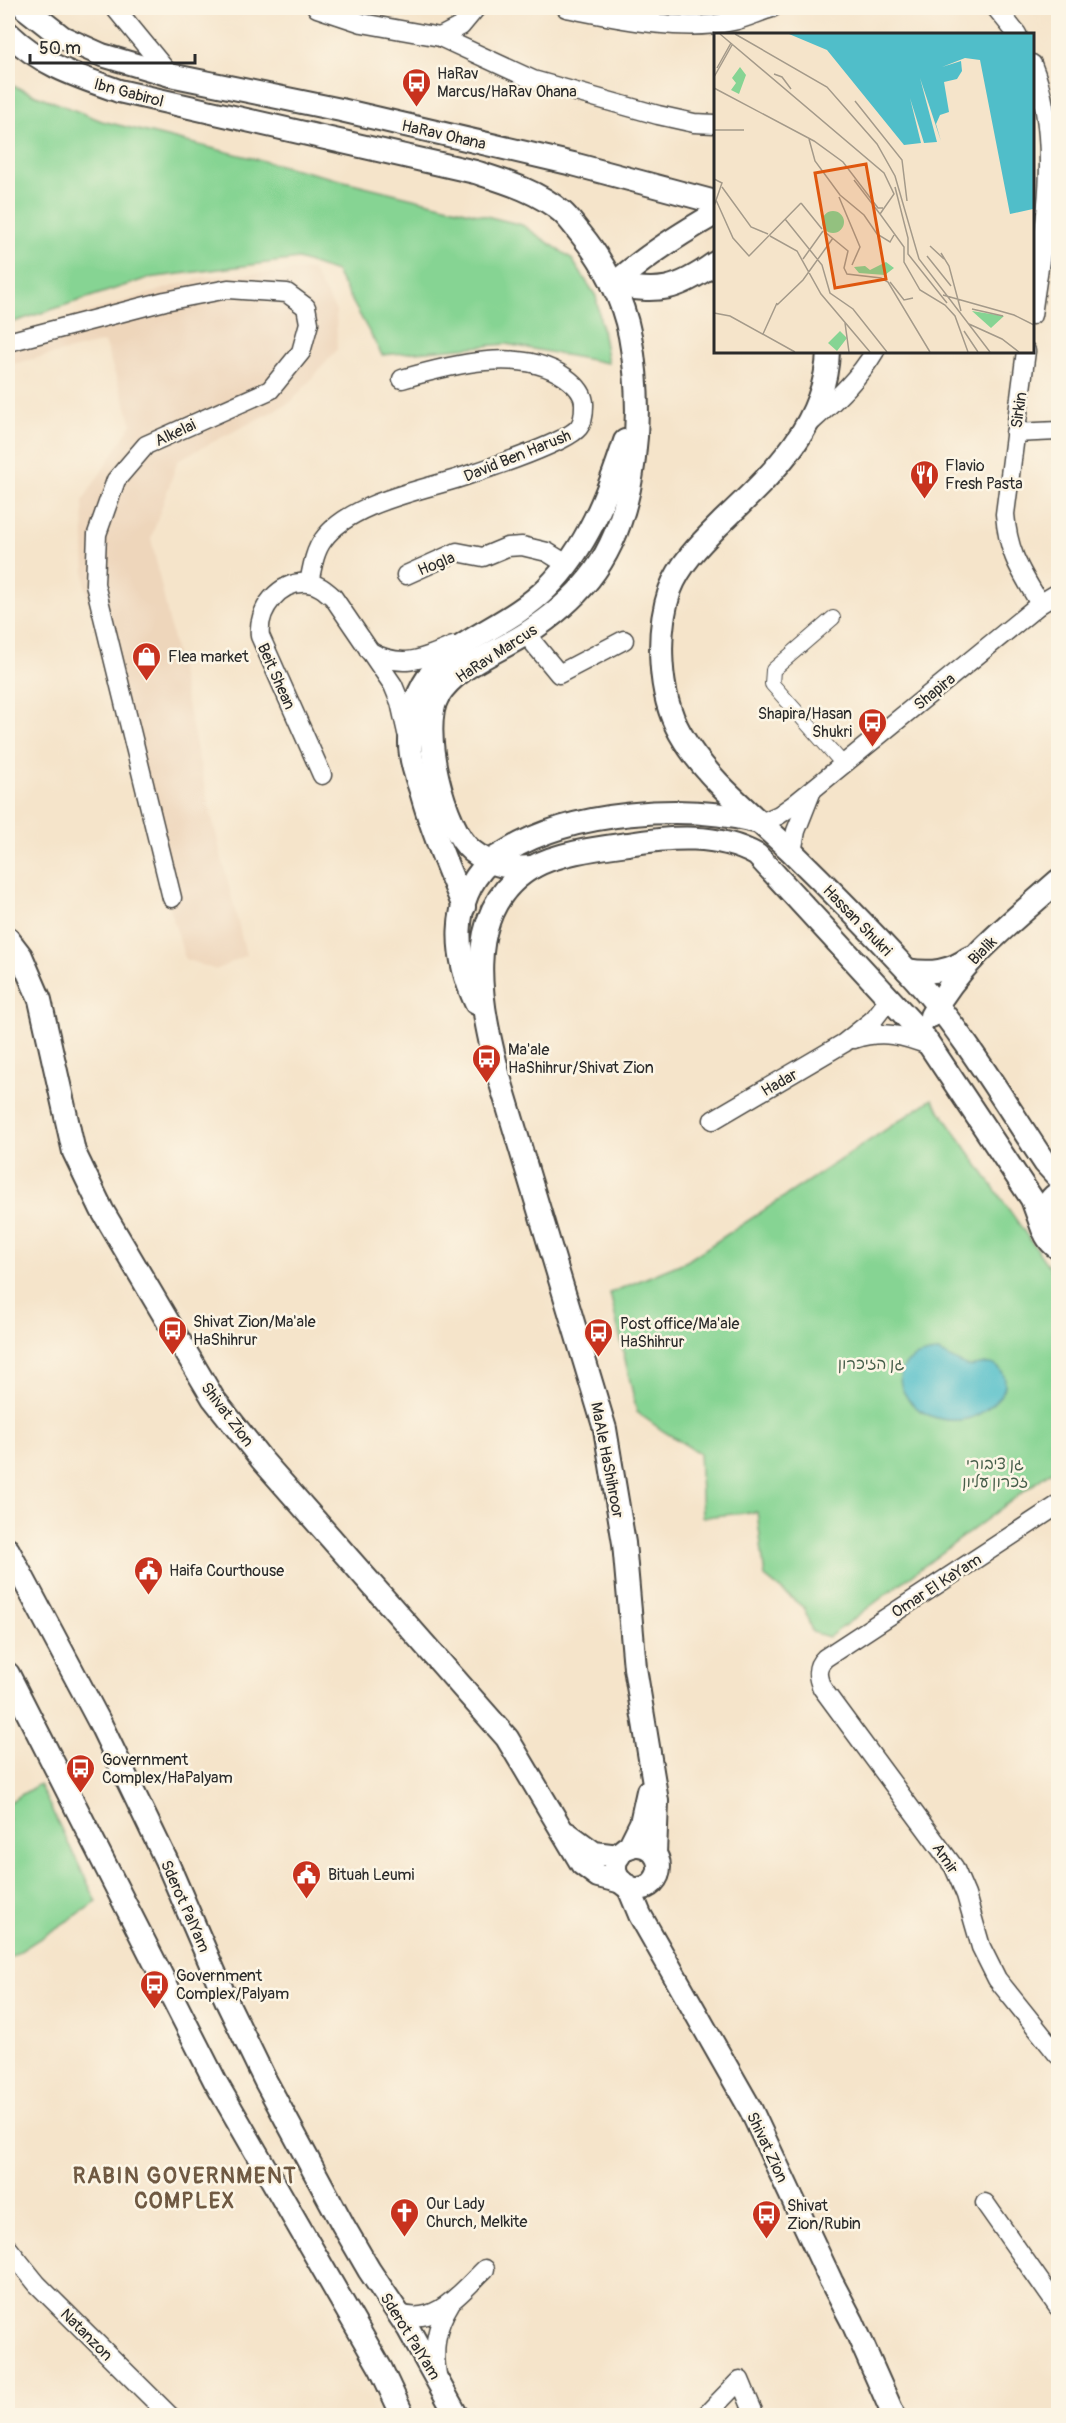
<svg xmlns="http://www.w3.org/2000/svg" width="1066" height="2423" font-family="Pangolin,'Playpen Sans Hebrew',sans-serif">
<rect width="100%" height="100%" fill="#fcf5e5"/>
<filter id="ink" filterUnits="userSpaceOnUse"><feTurbulence type="fractalNoise" baseFrequency=".0167" numOctaves="2"/><feDisplacementMap in="SourceGraphic" scale="12" xChannelSelector="R" yChannelSelector="G"/><feConvolveMatrix kernelMatrix="1 2 1 2 8 2 1 2 1" color-interpolation-filters="sRGB"/></filter>
<filter id="wash" filterUnits="userSpaceOnUse"><feTurbulence type="fractalNoise" baseFrequency=".008" numOctaves="4" result="noise"/><feDisplacementMap in="SourceGraphic" scale="24" xChannelSelector="R" yChannelSelector="G"/><feGaussianBlur stdDeviation="1.35" result="paint"/><feColorMatrix in="noise" values="0 0 0 0 0 0 0 0 0 0 0 0 0 0 0 0 0 1.4 0 .05"/><feComposite in="paint" operator="in"/></filter>
<g filter="url(#wash)">
<rect width="100%" height="100%" fill="#f5e4ca"/>
<!-- built -->
<polygon fill="#eed6bb" points="312,270 336,311 337,350 291,402 178,460 151,538 210,810 246,955 216,970 185,959 162,882 140,778 85,585 83,500 132,424 104,342 8,365 8,337 203,277"/>
<!-- park -->
<g fill="#86d493" stroke="#58805f" stroke-width="1.5">
<polygon points="8,84 102,121 522,225 571,258 596,296 608,363 506,344 382,355 336,272 298,259 148,278 8,324"/>
<polygon points="932,1099 1058,1280 1058,1466 829,1637 812,1632 804,1608 765,1577 757,1512 702,1517 699,1453 663,1431 637,1412 610,1293 687,1261"/>
<polygon points="39,1784 97,1902 8,1959 8,1803"/>
</g>
<!-- water -->
<path fill="#50bec9" stroke="#3e747a" stroke-width="1.5" d="M938,1352C948,1356 957,1363 967,1366C975,1368 982,1363 990,1364C1006,1367 1009,1386 1000,1396C991,1406 978,1417 966,1419C908,1431 867,1357 938,1352Z"/>
</g>
<g filter="url(#ink)">
<g fill="none" stroke-linecap="round" stroke-linejoin="round">
<defs>
<polyline id="pedestrian" points="833,618 773,670 772,684 843,764"/>
<g id="minor">
<polyline points="115,8 170,75"/>
<polyline points="317,8 362,23 440,37 533,80 658,115 694,123 715,124"/>
<path d="M566,8C617,18 682,33 733,21C746,18 759,12 772,8"/>
<polyline points="996,8 1017,34"/>
<polyline points="440,37 461,26 476,8"/>
<path d="M1032,64C1064,143 1043,234 1032,315"/>
<polyline points="8,342 165,301 228,289 287,293 306,307 309,323 301,352 270,390 146,445 116,480 97,534 95,584 172,898"/>
<path d="M1026,351L1005,514C1008,554 1021,571 1040,604"/>
<path d="M809,424C834,401 858,380 875,351"/>
<polyline points="1015,433 1058,431"/>
<polyline points="406,575 457,552 483,557 507,547 522,546 547,552 568,565"/>
<path d="M309,583C312,569 314,552 323,540C349,503 420,491 462,477C495,466 529,455 560,440C578,431 584,427 584,406C585,393 575,384 565,377C521,346 450,365 402,379"/>
<polyline points="526,634 559,674 624,640"/>
<path d="M369,651C401,669 421,660 453,646"/>
<path d="M322,775L260,636C257,610 279,580 308,583C318,584 325,590 333,597L393,685L400,702L407,733"/>
<polyline points="761,823 779,815 796,803 1040,604 1058,593"/>
<polyline points="792,852 796,831 811,793"/>
<path d="M854,1039C881,1030 904,1035 930,1046"/>
<polyline points="713,1120 844,1043 874,1019 890,998"/>
<path d="M1058,1505L825,1658C815,1667 817,1677 822,1688L954,1867L966,1895L981,1947L997,1979L1058,2055"/>
<polyline points="985,2203 1058,2307"/>
<polyline points="8,2248 37,2284 170,2416"/>
<path d="M398,2313C435,2328 461,2292 485,2269"/>
<path d="M437,2375C433,2349 435,2328 450,2304"/>
<polyline points="705,2416 740,2380 755,2416"/>
</g>
<g id="tertiary">
<polyline points="25,8 62,37 102,55 170,75 341,110 573,164 715,202"/>
<path d="M8,33C41,65 76,76 119,91L475,172C506,182 537,191 562,212C569,218 574,226 580,233C604,262 623,299 630,336C644,411 639,517 589,579C572,600 550,618 527,633C498,652 456,666 438,696C419,728 444,829 472,851C491,866 510,869 533,867"/>
<path d="M613,285C644,257 678,235 715,214"/>
<path d="M613,285C659,293 676,291 715,263"/>
<path d="M828,351C826,425 771,475 722,522C703,541 680,563 670,590C656,632 658,694 680,733C706,779 752,814 790,850C830,889 869,929 907,970C960,1027 1001,1097 1045,1163L1058,1177"/>
<path d="M464,907C448,868 432,831 421,791C416,776 410,759 410,743C409,644 492,643 547,588C587,548 608,494 625,441"/>
<polyline points="8,939 21,956 40,1000 74,1152 102,1210 213,1398 262,1460 507,1738 582,1864 598,1876 622,1882"/>
<path d="M907,970C930,974 950,972 969,958"/>
<path d="M476,1003C455,958 449,902 488,863C493,858 501,855 507,851C573,811 685,803 759,822"/>
<path d="M931,1016C961,960 1012,922 1058,881"/>
<path d="M1058,1193C1038,1207 1037,1234 1058,1248"/>
<polyline points="8,1550 100,1723 166,1860 228,2004 265,2080 343,2225 369,2270 408,2328 457,2416"/>
<polyline points="8,1674 215,2081 381,2369 403,2416"/>
<polyline points="568,1834 594,1853 619,1856"/>
<circle cx="637" cy="1867" r="22"/>
<polyline points="629,1847 641,1823 648,1791"/>
<path d="M655,1854L657,1801L635,1668L624,1543L605,1429L499,1077C482,1011 458,912 531,868C557,853 599,848 628,844C671,837 718,833 757,855L922,1034L1032,1199L1043,1229"/>
<polyline points="628,1886 640,1915 751,2110 831,2281 852,2321 894,2416"/>
</g>
</defs>
<!-- pedestrian casing -->
<use href="#pedestrian" stroke="#494743" stroke-width="16"/>
<!-- minor casing -->
<use href="#minor" stroke="#494743" stroke-width="21"/>
<!-- tertiary casing -->
<use href="#tertiary" stroke="#494743" stroke-width="26"/>
<!-- pedestrian -->
<use href="#pedestrian" stroke="#fff" stroke-width="14"/>
<!-- minor -->
<use href="#minor" stroke="#fff" stroke-width="18"/>
<!-- tertiary -->
<use href="#tertiary" stroke="#fff" stroke-width="22"/>
</g>
</g>
<!-- icons -->
<defs>
<symbol id="bus-pin" viewBox="-11 -11 22 30"><path d="M0 17L-7.5 6A9.5 9.5 0 1 1 7.5 6Z" fill="#c8321e" stroke="#fcf5e5"/><path d="M-5-6H5V4H4V6H2V4H-2V6H-4V4H-5ZM-3.5-4V0h7V-4ZM-3.5 1.2v1.5H-2V1.2ZM2 1.2v1.5H3.5V1.2Z" fill="#fff"/></symbol>
<symbol id="restaurant-pin" viewBox="-11 -11 22 30"><path d="M0 17L-7.5 6A9.5 9.5 0 1 1 7.5 6Z" fill="#c8321e" stroke="#fcf5e5"/><path d="M-5-6h1v4h1v-4h1v4h1v-4h1v5L-1.5 .5V6h-2V.5L-5-1ZM5-6V6H3V1.5H1.5Q1.5-4 5-6Z" fill="#fff"/></symbol>
<symbol id="shop-pin" viewBox="-11 -11 22 30"><path d="M0 17L-7.5 6A9.5 9.5 0 1 1 7.5 6Z" fill="#c8321e" stroke="#fcf5e5"/><path d="M-5-2.5h2.3a2.7 3.5 0 0 1 5.4 0H5L5.5 6h-11ZM-1.5-2.5h3a1.5 2.3 0 0 0-3 0Z" fill="#fff"/></symbol>
<symbol id="civic-pin" viewBox="-11 -11 22 30"><path d="M0 17L-7.5 6A9.5 9.5 0 1 1 7.5 6Z" fill="#c8321e" stroke="#fcf5e5"/><path d="M-.6-6.5H3V-4.5H.6V-3L4-1V1h2V6H-6V1h2V-1L-.6-3ZM-1.2 2.5V6h2.4V2.5Z" fill="#fff"/></symbol>
<symbol id="church-pin" viewBox="-11 -11 22 30"><path d="M0 17L-7.5 6A9.5 9.5 0 1 1 7.5 6Z" fill="#c8321e" stroke="#fcf5e5"/><path d="M-1.2-6h2.4v3.5h3.3v2.4h-3.3V6h-2.4V-.1h-3.3v-2.4h3.3Z" fill="#fff"/></symbol>
</defs>
<g fill-rule="evenodd">
<use href="#bus-pin" x="400" y="66" width="33" height="45"/>
<use href="#restaurant-pin" x="908" y="458" width="33" height="45"/>
<use href="#shop-pin" x="130" y="640" width="33" height="45"/>
<use href="#bus-pin" x="856" y="706" width="33" height="45"/>
<use href="#bus-pin" x="470" y="1042" width="33" height="45"/>
<use href="#bus-pin" x="156" y="1314" width="33" height="45"/>
<use href="#bus-pin" x="582" y="1316" width="33" height="45"/>
<use href="#civic-pin" x="132" y="1554" width="33" height="45"/>
<use href="#bus-pin" x="64" y="1752" width="33" height="45"/>
<use href="#civic-pin" x="290" y="1858" width="33" height="45"/>
<use href="#bus-pin" x="138" y="1968" width="33" height="45"/>
<use href="#church-pin" x="388" y="2196" width="33" height="45"/>
<use href="#bus-pin" x="750" y="2198" width="33" height="45"/>
</g>
<g text-anchor="middle" stroke-width="5" stroke-linejoin="round" paint-order="stroke">
<!-- poi labels -->
<g font-size="16" fill="#2b2b2b" stroke="#fcf5e5" text-anchor="start">
<text x="437" y="79">HaRav<tspan x="437" dy="18">Marcus/HaRav Ohana</tspan></text>
<text x="945" y="471">Flavio<tspan x="945" dy="18">Fresh Pasta</tspan></text>
<text x="168" y="662">Flea market</text>
<text x="852" y="719" text-anchor="end">Shapira/Hasan<tspan x="852" dy="18">Shukri</tspan></text>
<text x="508" y="1055">Ma'ale<tspan x="508" dy="18">HaShihrur/Shivat Zion</tspan></text>
<text x="193" y="1327">Shivat Zion/Ma'ale<tspan x="193" dy="18">HaShihrur</tspan></text>
<text x="620" y="1329">Post office/Ma'ale<tspan x="620" dy="18">HaShihrur</tspan></text>
<text x="169" y="1576">Haifa Courthouse</text>
<text x="102" y="1765">Government<tspan x="102" dy="18">Complex/HaPalyam</tspan></text>
<text x="328" y="1880">Bituah Leumi</text>
<text x="176" y="1981">Government<tspan x="176" dy="18">Complex/Palyam</tspan></text>
<text x="426" y="2209">Our Lady<tspan x="426" dy="18">Church, Melkite</tspan></text>
<text x="787" y="2211">Shivat<tspan x="787" dy="18">Zion/Rubin</tspan></text>
</g>
<!-- street labels -->
<g font-size="16" fill="#2b2b2b" stroke="#fcf5e5">
<text transform="translate(129 92) rotate(15)" y="6">Ibn Gabirol</text>
<text transform="translate(444 134) rotate(13)" y="6">HaRav Ohana</text>
<text transform="translate(1018 410) rotate(-82)" y="6">Sirkin</text>
<text transform="translate(175 432) rotate(-25)" y="6">Alkelai</text>
<text transform="translate(517 455) rotate(-22)" y="6">David Ben Harush</text>
<text transform="translate(436 563) rotate(-22)" y="6">Hogla</text>
<text transform="translate(496 653) rotate(-33)" y="6">HaRav Marcus</text>
<text transform="translate(277 676) rotate(66)" y="6">Beit Shean</text>
<text transform="translate(934 691) rotate(-39)" y="6">Shapira</text>
<text transform="translate(858 920) rotate(46)" y="6">Hassan Shukri</text>
<text transform="translate(982 950) rotate(-45)" y="6">Bialik</text>
<text transform="translate(779 1082) rotate(-30)" y="6">Hadar</text>
<text transform="translate(228 1414) rotate(53)" y="6">Shivat Zion</text>
<text transform="translate(608 1460) rotate(79)" y="6">MaAle HaShihroor</text>
<text transform="translate(936 1585) rotate(-33)" y="6">Omar El KaYam</text>
<text transform="translate(946 1858) rotate(56)" y="6">Amir</text>
<text transform="translate(186 1906) rotate(66)" y="6">Sderot PalYam</text>
<text transform="translate(768 2147) rotate(65)" y="6">Shivat Zion</text>
<text transform="translate(87 2334) rotate(45)" y="6">Natanzon</text>
<text transform="translate(411 2336) rotate(58)" y="6">Sderot PalYam</text>
</g>
<!-- park labels -->
<g font-size="16" fill="#465e4a" stroke="#fcf5e5">
<text x="871" y="1369">גן הזיכרון</text>
<text x="995" y="1469">גן ציבורי<tspan x="995" dy="18">זכרון עליון</tspan></text>
</g>
<!-- district labels -->
<g font-size="22" font-weight="bold" letter-spacing="1.5" fill="#6f5942" stroke="#fcf5e5">
<text x="185" y="2183">RABIN GOVERNMENT<tspan x="185" dy="25">COMPLEX</tspan></text>
</g>
</g>
<!-- overview -->
<g transform="translate(714 33)">
<rect width="320" height="320" fill="#f5e4ca"/>
<path d="M258,278L290,283L277,295Z" fill="#86d493"/>
<path d="M26,34L32,42L25,61L17,57L22,50L18,45ZM108 189a11 11 0 1 1 22 0a11 11 0 1 1-22 0ZM172,229L180,235L171,242L145,240L140,234L151,233L156,237ZM126,298L133,305L123,318L114,310Z" fill="#86d493"/>
<path d="M75,1H319V176L296,181L266,27L251,25L228,34L247,28L248,38L243,46L230,49L235,79L226,82L222,91L227,108L206,45L223,109L210,110L196,65L207,110L190,112L113,17Z" fill="#50bec9"/>
<path fill="none" stroke="#a49a8a" stroke-width="1.5" d="M6,1L170,140L180,161L166,181L190,214V229L206,257L231,272L241,283L254,319M21,1L113,54L163,111L181,143L205,226L276,319M3,35L17,10M60,41L68,44L77,56M0,44L18,12M0,55L100,108L129,129L164,175H169M141,68L188,127L193,168M0,97H30M95,106L101,128L126,162L150,182L163,201L176,209L180,202M0,146L8,150L0,173M140,147L166,181M8,154L37,194L54,201M181,154L194,205V221L233,270M125,164L146,214L138,232M2,167L19,205L35,223L87,170M87,170L108,196M71,186L108,232L116,260L139,276L173,319M111,199L134,218L130,235L133,241L167,245L174,249L216,319M56,203L83,218L107,261L156,319M216,213L230,226M227,220L235,233L247,278M213,223L237,253M89,226L109,198M176,249L190,267L199,265M229,262L300,282L320,292M63,272L89,247L119,205M258,276L289,283M0,280L16,283L81,319M131,290L135,319M255,291L288,306L305,319M250,298L264,319M49,301L63,270"/>
<path fill="#df570e" fill-opacity="0.15" stroke="#df570e" stroke-width="3" d="M152,131L172,246L121,255L101,140Z"/>
<rect width="320" height="320" fill="none" stroke="#2b2b2b" stroke-width="3"/>
</g>
<!-- margin -->
<rect width="1066" height="2423" fill="none" stroke="#fcf5e5" stroke-width="30"/>
<!-- scale -->
<path d="M30 54v9h165v-9" fill="none" stroke="#2b2b2b" stroke-width="3"/>
<text x="39" y="54" font-size="18" fill="#2b2b2b" stroke="#fcf5e5" stroke-width="4.5" paint-order="stroke">50 m</text>
</svg>
